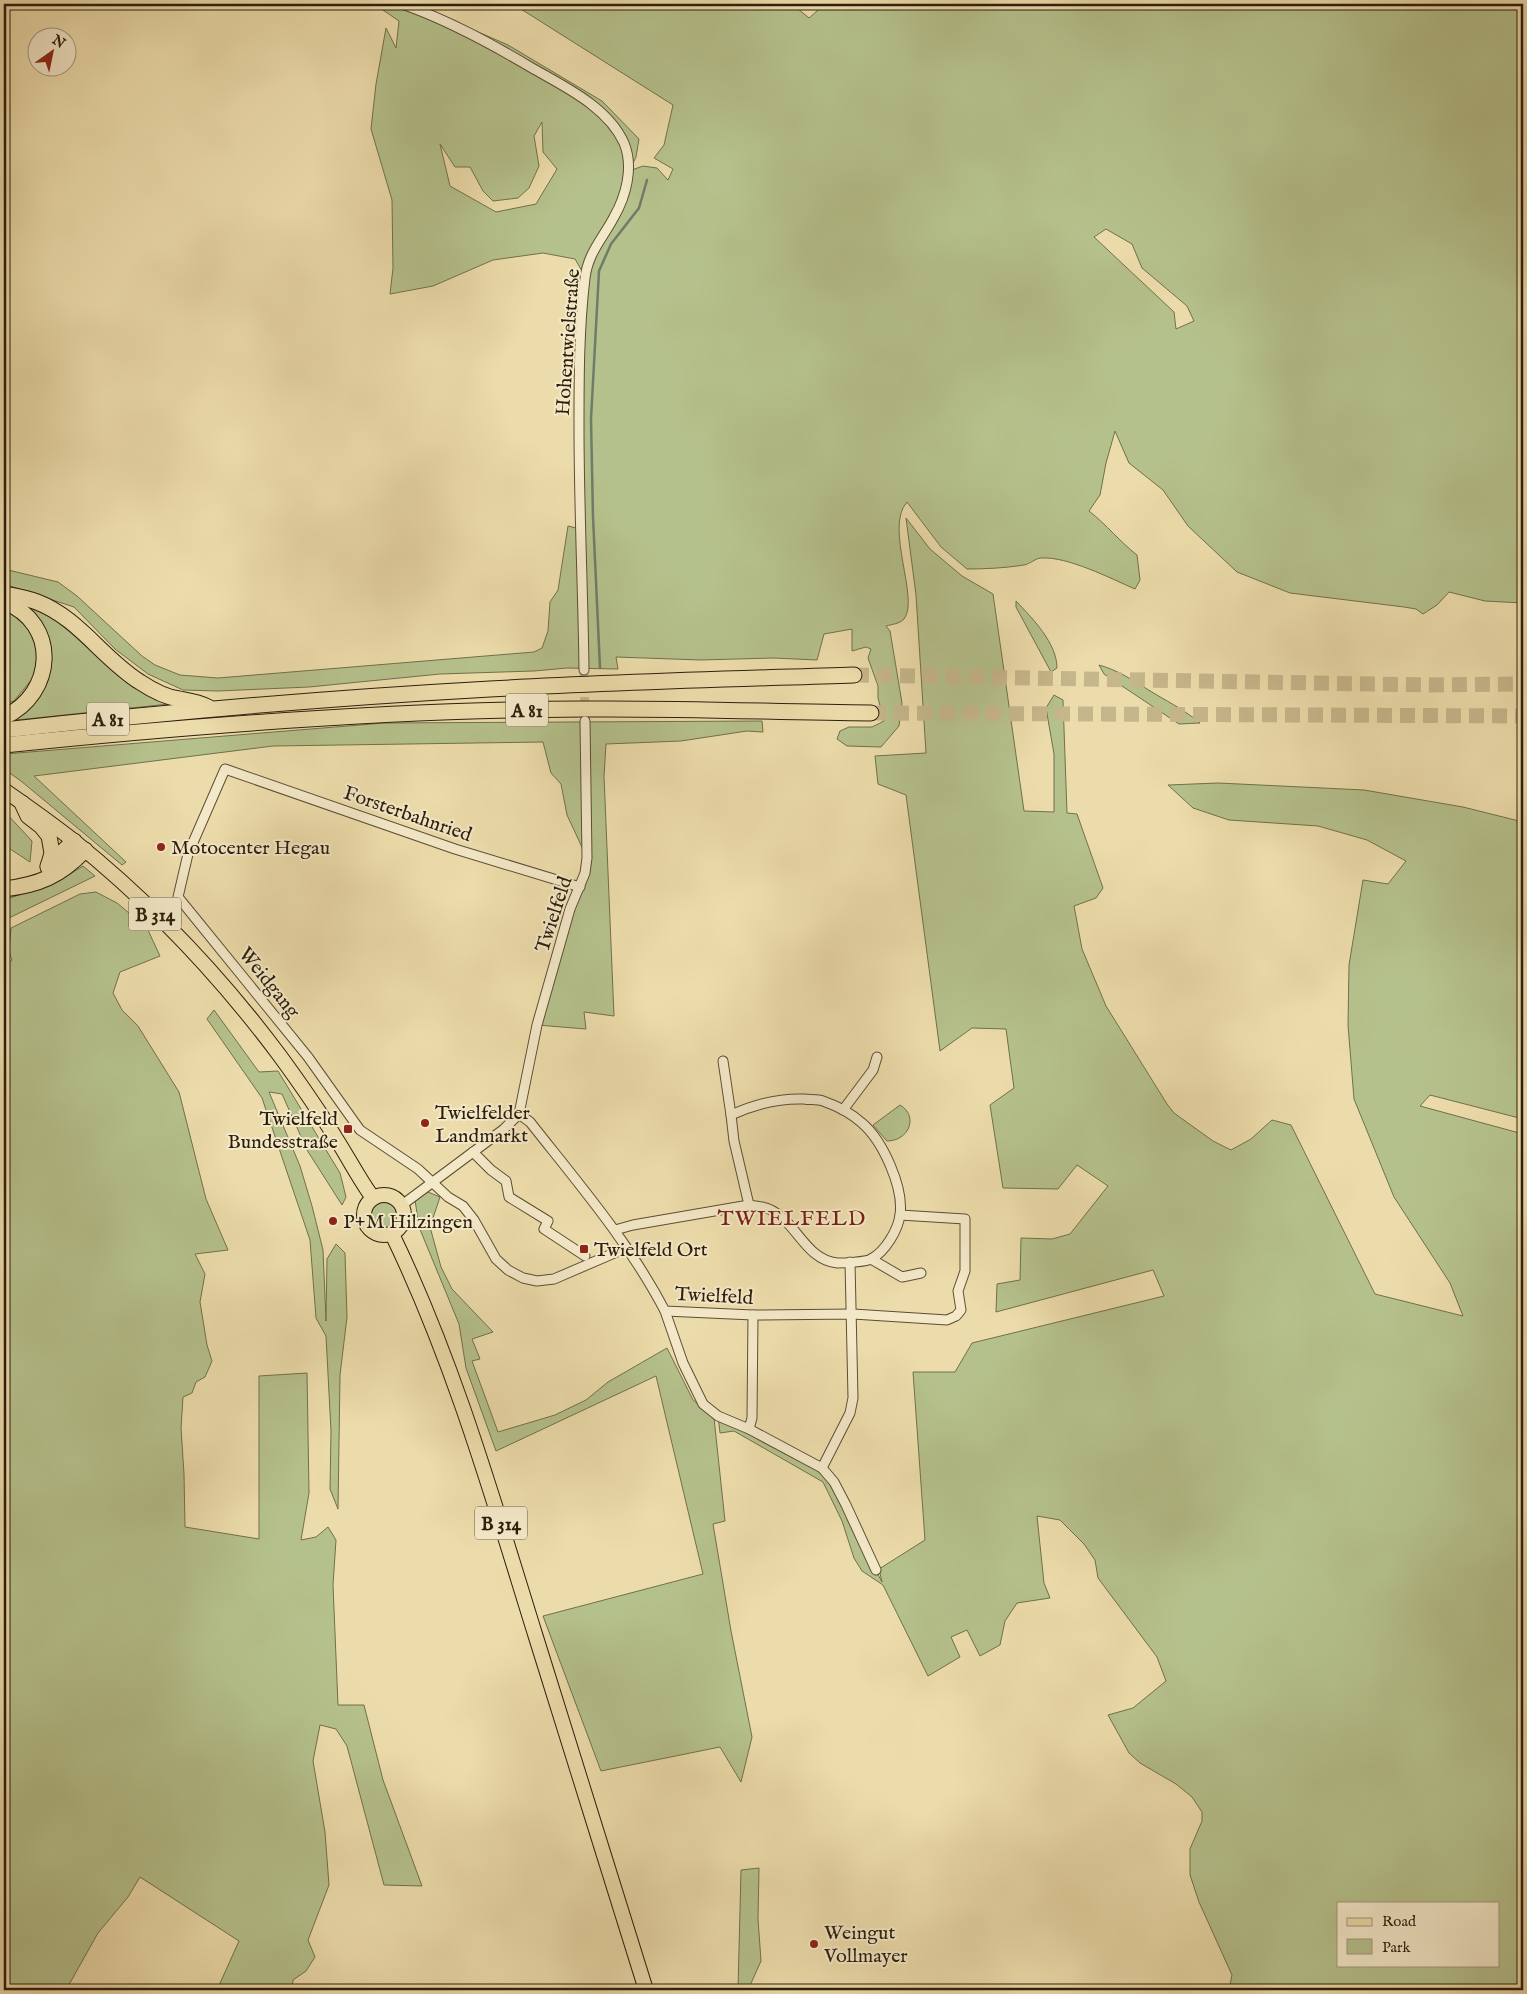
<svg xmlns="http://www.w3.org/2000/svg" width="1527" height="1994" font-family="'IM FELL English',serif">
<rect width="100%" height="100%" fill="#eddcab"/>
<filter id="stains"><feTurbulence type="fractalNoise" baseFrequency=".004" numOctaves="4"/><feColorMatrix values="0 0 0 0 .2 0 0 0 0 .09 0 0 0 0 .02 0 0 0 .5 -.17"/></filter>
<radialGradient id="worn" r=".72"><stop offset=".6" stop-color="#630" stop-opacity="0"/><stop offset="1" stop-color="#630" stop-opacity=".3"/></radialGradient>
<!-- green -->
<g fill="#b5c18c" stroke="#70704c" fill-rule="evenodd">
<path d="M374,4H414L508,45L602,101L639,139L636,157L629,171L643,166L657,168L668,180L673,169L654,158L664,145L673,105L513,4H792L809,18L825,4H1523V603L1485,601L1449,592L1437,605L1423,614L1416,609L1404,607L1290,593L1237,572L1188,526L1163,490L1129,463L1115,431L1106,463L1100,495L1089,511C1107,525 1120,542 1137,555L1140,580L1135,589C1112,579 1067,556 1041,558C1036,558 1030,564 1024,565C1005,568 986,569 967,569L941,547L907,502C884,527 920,599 904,619C899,624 893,624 886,626L890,631L902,703L899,726L881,747L847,746L837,739L840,731L849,727H872L884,721L878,698V686L868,658L871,649L866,647L852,651V629L824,634L817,660L774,658L700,660L616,657L618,669L567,668L534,671L440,674L309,687L218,691L183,690L148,674L115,649L74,607L4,584V569L58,582L77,596L142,656L155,665L180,675L218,678L534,652L542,648L548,631L550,602L558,590L568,526L580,529L585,276L575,259L543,253L493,260L433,286L390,294L393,268L392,200L371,129L376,84L386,28L396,48L399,21ZM542,122L543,152L557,169L536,204L496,212L450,186L440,144L455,167H470L483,191L493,201L518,198L529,188L539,166L534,136ZM1106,229L1132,244L1142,268L1187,306L1194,321L1176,329L1174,312L1094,237Z"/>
<path d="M906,518L930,549L962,576L993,594L1024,811L1054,812V754L1046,708L1054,695L1063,700L1067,813L1077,814L1103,888L1096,898L1074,906L1082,949L1106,1006L1167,1104L1174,1113L1213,1141L1231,1150L1251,1139L1272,1120L1291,1125L1375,1294L1463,1316L1450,1283L1394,1197L1354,1099L1348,1025L1349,965L1363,880L1388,884L1406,861L1367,840L1318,826L1229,820L1193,808L1168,785L1218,783L1364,790L1463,807L1523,822V1119L1430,1095L1420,1106L1523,1134V1990H1229L1232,1975L1199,1902L1190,1875V1849L1202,1821V1812L1192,1797L1176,1784L1140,1763L1129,1753L1108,1715L1133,1708L1166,1681L1157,1657L1098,1578L1095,1560L1084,1544L1060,1520L1037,1516L1044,1583L1050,1598L1017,1603L1005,1621L1000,1645L980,1656L967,1630L951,1637L960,1657L928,1676L883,1585L862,1571L854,1558L842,1521L823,1482L734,1431L720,1433L718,1416L822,1468L882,1582L879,1569L925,1540L913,1372H955L972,1343L1164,1296L1153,1270L996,1312L997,1284L1020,1280L1021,1238L1052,1239L1070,1234L1108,1186L1077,1165L1058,1189L1003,1188L990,1105L1014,1088L1006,1029L972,1028L940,1051L906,795L878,784L875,756L926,753L916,595ZM1338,1903H1498V1965H1338Z"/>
<path d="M17,601L54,617L169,704L17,720V716C23,712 31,707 36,702C48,688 55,652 47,635C42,621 27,611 17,601Z"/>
<path d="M1016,601C1032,618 1057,643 1057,668L1051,672L1016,607Z"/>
<polygon points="4,610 13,613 35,636 38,655 33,678 14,701 4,704"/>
<path d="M1099,665C1117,670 1131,679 1147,689C1166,701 1182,708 1200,723L1179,724L1104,674Z"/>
<polygon points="762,721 763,732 747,731 681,741 606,744 604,776 614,1016 584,1012 586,1029 537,1025 587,858 567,815 561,784 551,773 543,742 273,746 34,776 126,862 122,865 21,781 4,769 5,754 384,723"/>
<polygon points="4,811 32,841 30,862 4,845"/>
<polygon points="83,866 95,876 11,917 4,918 4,900 57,882"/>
<polygon points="96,892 117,903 147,928 160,956 120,972 113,993 122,1010 138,1026 179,1092 206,1199 228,1250 195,1254 205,1274 200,1302 207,1345 212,1361 205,1377 196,1382 192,1393 183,1397 181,1428 184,1474 185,1527 259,1539 259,1376 307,1373 309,1493 301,1540 316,1537 328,1527 336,1540 333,1585 338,1705 364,1705 383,1780 422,1886 384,1885 347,1746 336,1729 320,1725 313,1761 325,1832 329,1885 308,1940 315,1957 306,1971 293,1980 292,1990 217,1990 239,1941 140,1877 128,1897 98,1933 66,1990 4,1990 4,968 12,960 9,952 11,928 80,894"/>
<polygon points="214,1010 259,1072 278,1071 340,1173 346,1197 342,1205 307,1150 282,1094 269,1092 300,1166 312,1206 323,1250 326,1321 327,1259 336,1244 345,1253 347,1317 340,1375 338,1509 330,1489 331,1431 326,1336 316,1318 310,1240 262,1098 207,1019"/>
<path d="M900,1105C919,1116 909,1141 887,1141L873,1125Z"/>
<polygon points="428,1192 440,1197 430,1227 441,1267 452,1289 493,1332 472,1339 480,1359 472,1361 498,1432 555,1415 586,1400 608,1382 667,1348 693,1400 714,1418 725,1521 713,1524 731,1631 752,1737 741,1782 720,1747 601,1771 543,1616 703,1574 656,1376 496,1451 466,1368 459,1324 419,1227 415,1200"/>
<circle cx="383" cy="1215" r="15"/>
<polygon points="759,1868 758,1919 761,1961 748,1990 738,1990 741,1870"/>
</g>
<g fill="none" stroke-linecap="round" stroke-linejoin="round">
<!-- stream -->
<polyline stroke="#6e7d68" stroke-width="2.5" points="600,668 593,517 591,419 599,271 611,244 639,208 647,180"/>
<!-- minor-tunnel -->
<polyline stroke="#c6b68b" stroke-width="9" stroke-dasharray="9 4.5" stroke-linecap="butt" points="584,670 585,712"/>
<!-- motorway-tunnel -->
<g stroke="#c6b68b" stroke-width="15" stroke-dasharray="15 8" stroke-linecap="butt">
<polyline points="854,675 1430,685 1523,684"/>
<polyline points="871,713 1523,716"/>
</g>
<defs>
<g id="minor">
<path d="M402,4C448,20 490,43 532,68C565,87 608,107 624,143C634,167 626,196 614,217C603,238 588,253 585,278C579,328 579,378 579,427C579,508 583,589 584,670"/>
<polyline points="580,887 455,849 225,769 188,854 178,897 308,1057 360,1130 418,1169 448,1197 463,1206 474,1220 496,1259 508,1270 523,1278 537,1281 554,1279 626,1248"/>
<polyline points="723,1061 731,1115"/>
<polyline points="843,1110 873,1070 877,1057"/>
<path d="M519,1114L530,1122C578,1183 629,1242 665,1311L753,1315L853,1314L947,1320L956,1316L961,1310L958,1291L965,1271V1219L900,1215"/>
<polyline points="473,1152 491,1170 506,1181 509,1197 548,1221 544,1229 585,1256"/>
<polyline points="402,1205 504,1129 519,1114 537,1025 570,909 585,873 587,858 585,721"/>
<path d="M615,1230L633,1225L749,1205L734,1141L731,1115C755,1104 777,1098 804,1099C810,1100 817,1099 823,1101C837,1106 851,1113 862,1123C883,1141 904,1188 900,1215C898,1230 885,1252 871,1259C866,1262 844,1263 837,1263C806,1260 797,1223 771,1210C764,1206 755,1206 749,1205"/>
<polyline points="871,1259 902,1277 921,1273"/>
<polyline points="665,1311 683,1363 703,1404 718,1416 749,1429 822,1468 834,1482 846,1505 876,1570"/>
<polyline points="749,1429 752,1418 753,1315"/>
<polyline points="822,1468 850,1413 853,1398 850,1262"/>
</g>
<g id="primary">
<path d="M4,790C27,806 51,823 74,841C151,903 221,977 280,1056C299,1082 318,1109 335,1137C348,1157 359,1179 373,1198"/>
<circle cx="384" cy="1215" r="20"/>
<path d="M392,1234C454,1362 493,1499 535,1634C571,1753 610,1871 646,1990"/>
</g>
<g id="motorway">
<path d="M4,594C15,596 27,598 37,602C79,618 103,659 140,682C152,690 165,697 179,699C190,701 198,702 208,707"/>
<path d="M4,602C60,623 55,694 4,717"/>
<path d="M4,730C166,712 328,698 490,689C611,682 733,679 854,675"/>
<path d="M4,745C196,725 389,710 583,709C679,708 775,712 871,713"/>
<polyline points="22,803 28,816 41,826 49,836 52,853 48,867"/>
<polyline points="48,866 74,841"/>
<path d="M4,889C39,885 60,876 85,850"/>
</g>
</defs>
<!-- minor casing -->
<use href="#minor" stroke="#5c4e34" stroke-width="11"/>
<!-- primary casing -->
<use href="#primary" stroke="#2c1e0c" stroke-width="16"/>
<!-- motorway casing -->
<use href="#motorway" stroke="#2c1e0c" stroke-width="17"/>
<!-- minor -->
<use href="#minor" stroke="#f3e8c8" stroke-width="9"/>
<!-- primary -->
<use href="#primary" stroke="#eddcab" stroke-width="14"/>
<!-- motorway -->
<use href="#motorway" stroke="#eddcab" stroke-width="15"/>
</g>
<!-- markers -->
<g fill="#8f2418" stroke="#f3e8c8" stroke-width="2">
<circle cx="161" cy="847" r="5"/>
<circle cx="425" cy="1123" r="5"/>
<rect x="343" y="1124" width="10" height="10" rx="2.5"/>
<circle cx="333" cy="1221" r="5"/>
<rect x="579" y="1244" width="10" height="10" rx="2.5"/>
<circle cx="814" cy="1944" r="5"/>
</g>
<g text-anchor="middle" stroke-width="4" stroke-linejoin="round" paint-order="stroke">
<!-- shield labels -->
<g fill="#f3e8c8" stroke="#685b44" stroke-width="1">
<rect x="506" y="693.5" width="42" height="33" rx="4"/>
<rect x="87" y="702.5" width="42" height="33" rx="4"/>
<rect x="129" y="897.5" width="52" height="33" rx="4"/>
<rect x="475" y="1506.5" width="52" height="33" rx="4"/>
</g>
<g font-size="19" font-weight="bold" fill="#2c1e0c">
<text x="527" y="717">A 81</text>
<text x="108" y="726">A 81</text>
<text x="155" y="921">B 314</text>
<text x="501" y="1530">B 314</text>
</g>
<!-- street labels -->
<g font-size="20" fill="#2c1e0c" stroke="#f3e8c8">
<text transform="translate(567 342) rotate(-86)" y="7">Hohentwielstraße</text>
<text transform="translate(408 813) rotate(19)" y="7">Forsterbahnried</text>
<text transform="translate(553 914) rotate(-72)" y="7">Twielfeld</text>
<text transform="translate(270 982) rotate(51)" y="7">Weidgang</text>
<text transform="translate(714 1295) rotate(3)" y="7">Twielfeld</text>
</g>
<!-- poi labels -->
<g font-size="20" fill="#2c1e0c" stroke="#f3e8c8" text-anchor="start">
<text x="171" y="854">Motocenter Hegau</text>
<text x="435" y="1119">Twielfelder<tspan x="435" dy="23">Landmarkt</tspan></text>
<text x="338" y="1125" text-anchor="end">Twielfeld<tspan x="338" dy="23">Bundesstraße</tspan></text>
<text x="343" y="1228">P+M Hilzingen</text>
<text x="594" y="1256">Twielfeld Ort</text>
<text x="824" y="1939">Weingut<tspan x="824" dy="23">Vollmayer</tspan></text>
</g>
<!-- quarter labels -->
<g font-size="22" letter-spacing="1" fill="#7a1f14" stroke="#f3e8c8">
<text x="792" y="1225">TWIELFELD</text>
</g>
</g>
<!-- margin -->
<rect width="1527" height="1994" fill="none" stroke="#eddcab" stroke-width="20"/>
<rect x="5" y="5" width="1517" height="1984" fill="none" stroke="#2c1e0c" stroke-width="2.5"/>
<rect x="10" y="10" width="1507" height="1974" fill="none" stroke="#2c1e0c"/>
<!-- legend -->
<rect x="1337" y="1902" width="162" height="65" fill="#f3e8c8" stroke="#a3977d"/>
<rect x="1347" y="1918" width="25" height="8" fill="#eddcab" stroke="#a3977d"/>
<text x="1382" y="1926" font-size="15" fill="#2c1e0c">Road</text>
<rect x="1347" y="1939" width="25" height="15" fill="#b5c18c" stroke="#a3977d"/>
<text x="1382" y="1952" font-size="15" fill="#2c1e0c">Park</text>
<!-- north arrow -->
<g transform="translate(52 52) rotate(33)"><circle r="24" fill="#f3e8c8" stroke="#a3977d"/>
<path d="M0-4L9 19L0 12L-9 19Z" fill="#8f2418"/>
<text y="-8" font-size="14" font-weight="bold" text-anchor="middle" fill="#2c1e0c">N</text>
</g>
<rect width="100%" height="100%" filter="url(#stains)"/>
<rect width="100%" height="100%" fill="url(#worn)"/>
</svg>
